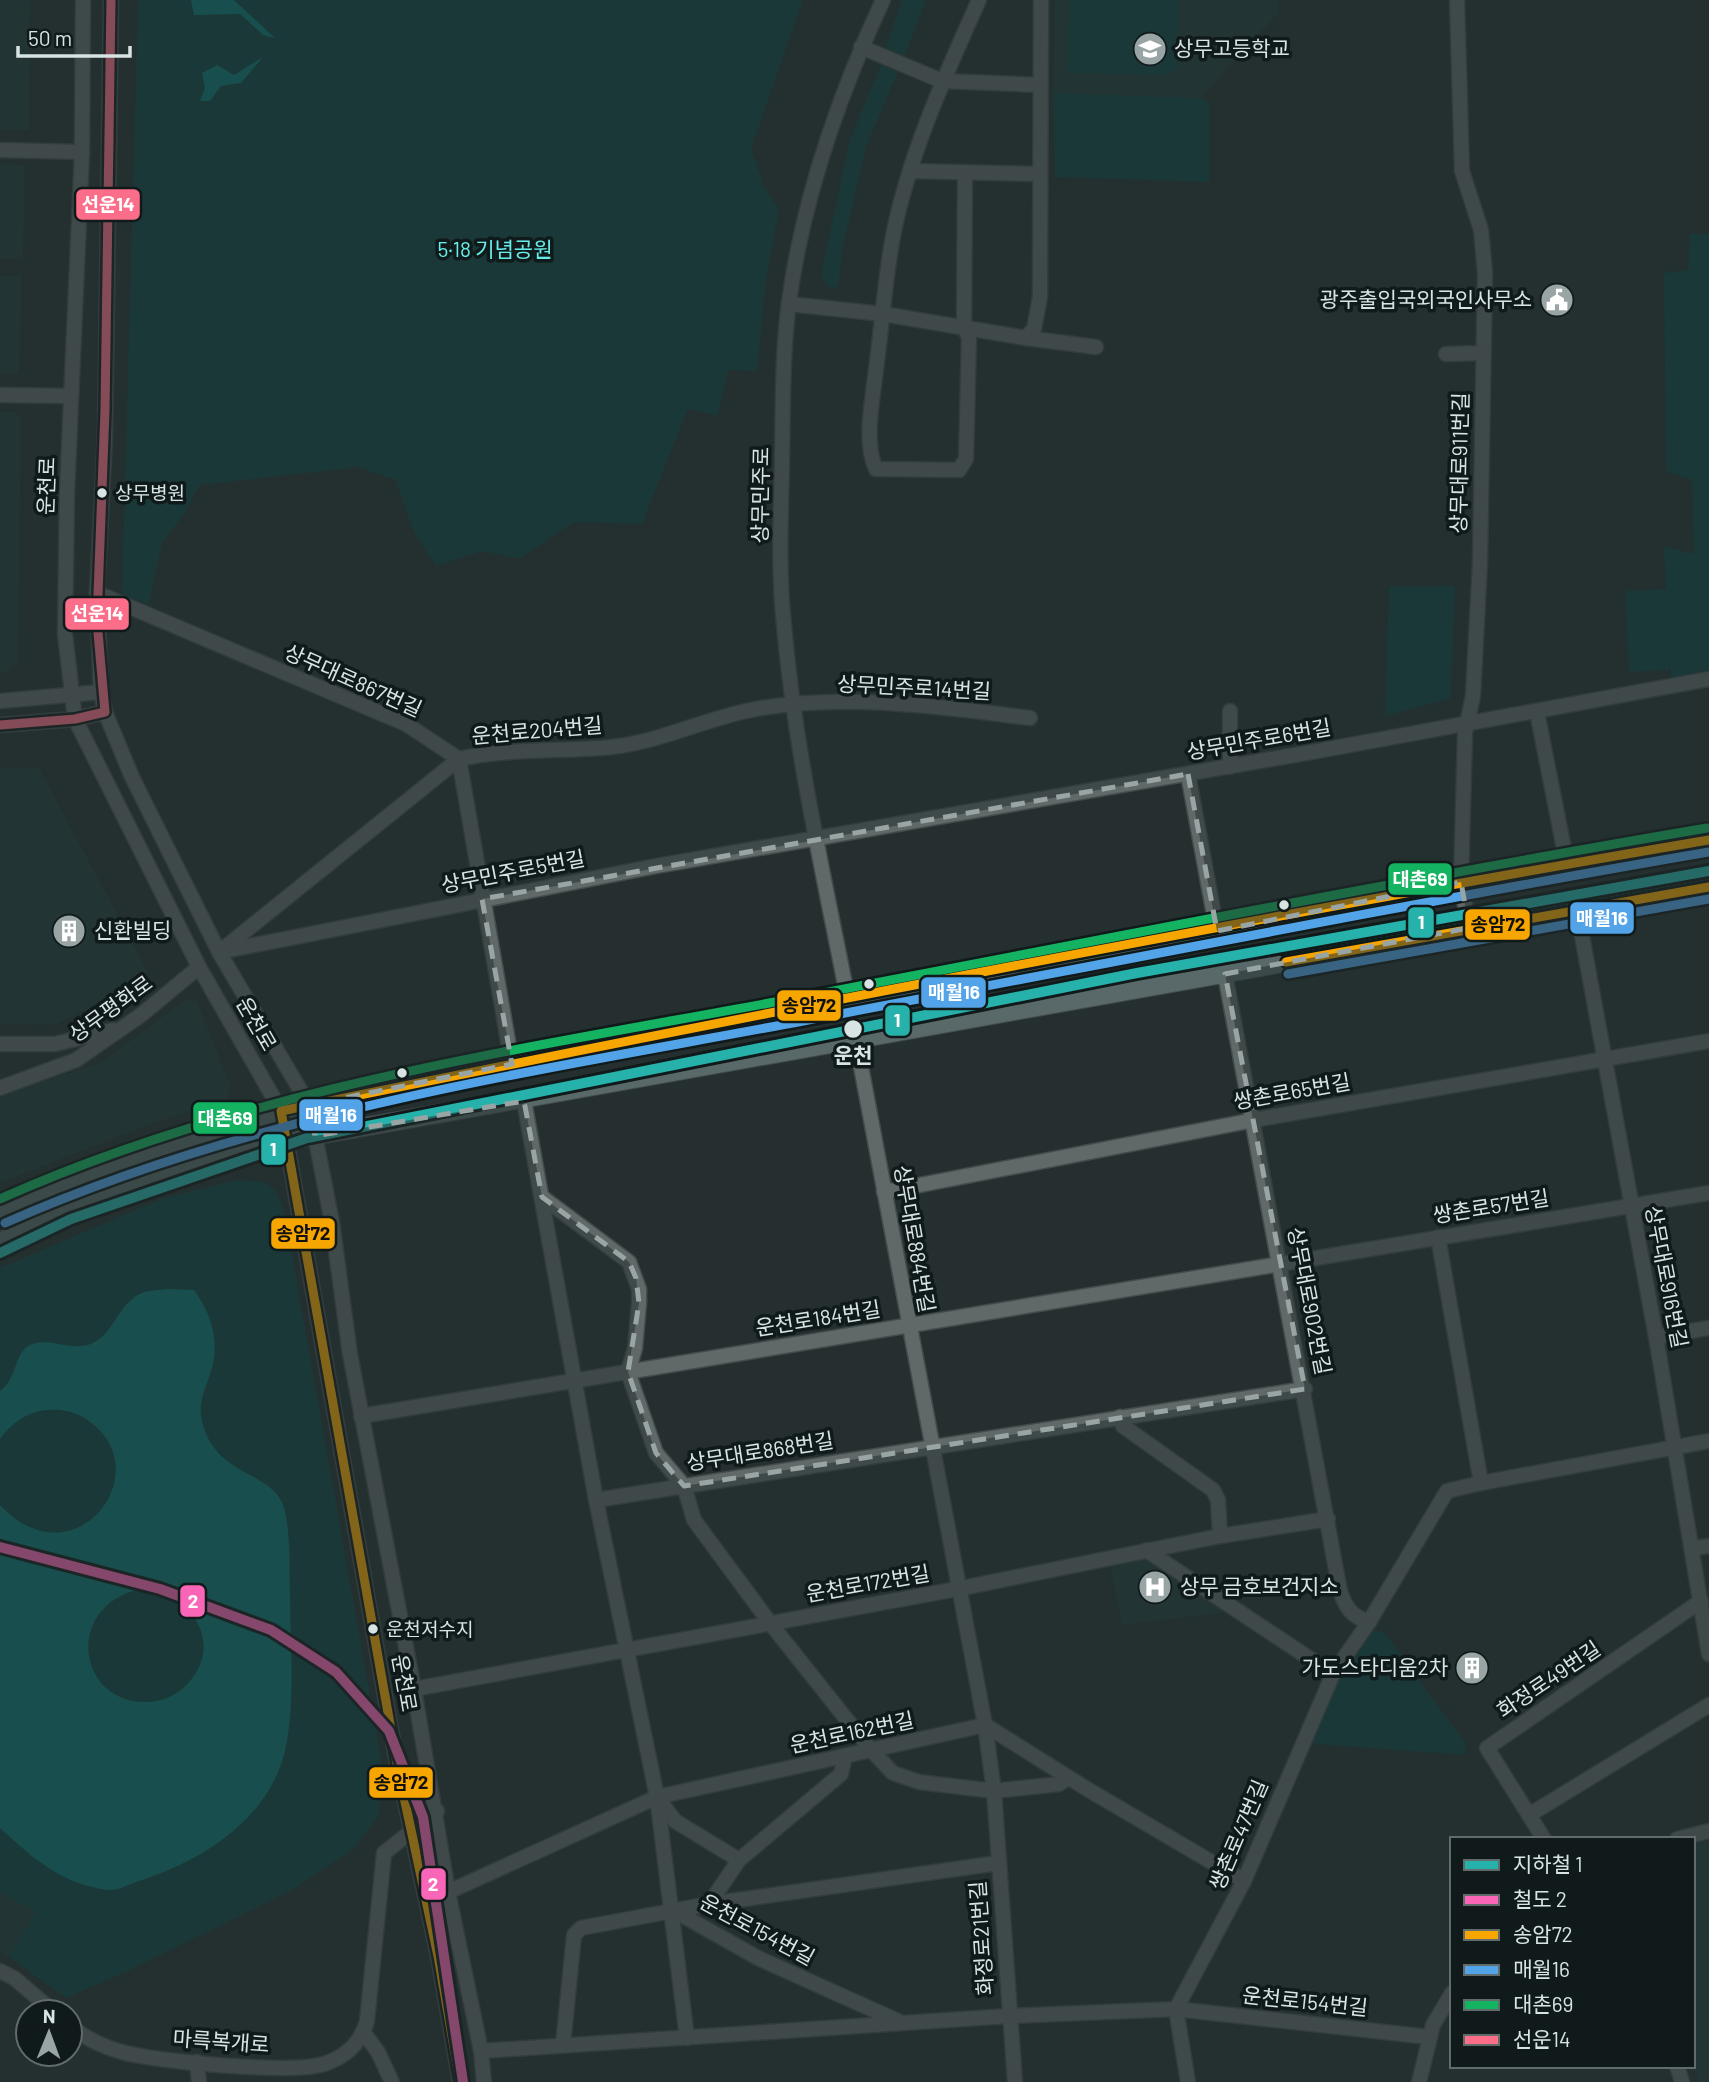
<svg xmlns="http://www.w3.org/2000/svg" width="1709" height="2082" font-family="Barlow,'Noto Sans KR',sans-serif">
<rect width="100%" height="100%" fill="#252f2f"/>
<!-- built -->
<g fill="#1f3a39">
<polygon points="0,0 30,0 29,130 0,130"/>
<polygon points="1055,0 1278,0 1279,12 1201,98 1053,93"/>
<polygon points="0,164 25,165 23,259 0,259"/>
<polygon points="0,276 22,276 19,374 0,374"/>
<polygon points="0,412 16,412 21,418 18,661 8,672 0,672"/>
<polygon points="0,768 39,768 148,972 146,982 55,1025 0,1024"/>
<polygon points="185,1000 197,1001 231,1087 226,1100 148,1125 0,1183 0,1096 102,1062"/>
<polygon points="1142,1554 1238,1611 1122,1625 1109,1562"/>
<polygon points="1709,1840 1709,2082 1699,2082 1693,2065 1693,1844"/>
<polygon points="0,1892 36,1912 9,1957 0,1952"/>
</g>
<!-- green -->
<g fill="#0f4342">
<polygon points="138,0 803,0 751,149 765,188 779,209 766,281 757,371 728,370 718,416 688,409 642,524 574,522 519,559 483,551 436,566 415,534 395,480 359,467 200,485 184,514 162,543 149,605 122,594"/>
<polygon points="902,0 926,0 905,56 885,48"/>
<polygon points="1069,0 1178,0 1177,68 1167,75 1068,73"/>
<polygon points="881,64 898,71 866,147 843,247 838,288 827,286 821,276 849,142"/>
<polygon points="1053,93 1201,98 1209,103 1209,182 1055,177"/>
<polygon points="1690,234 1709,234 1709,672 1671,679 1669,648 1669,670 1629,672 1625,591 1666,589 1664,546 1694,554 1692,480 1666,471 1664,273 1688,270"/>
<polygon points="1389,586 1455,586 1451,698 1385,716"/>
<path d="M236,1180C269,1181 275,1181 285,1215L383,1769L379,1815L353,1850L292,1890L124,1973L66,1998L9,1957L36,1912L0,1892V1268L161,1199Z"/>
<path d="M1371,1630L1384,1632L1464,1741L1466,1755L1313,1744C1316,1702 1348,1663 1371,1630Z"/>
</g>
<!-- water -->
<g fill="#0a7371" fill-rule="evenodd">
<polygon points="191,0 234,0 275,38 263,35 240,14 194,15"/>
<polygon points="263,57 241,83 221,86 210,101 200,101 205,88 202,73 217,65 234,75"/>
<path d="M169,1289L194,1290C212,1314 221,1345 210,1374C204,1393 197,1404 203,1425C218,1478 274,1471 284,1508C291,1534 289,1566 290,1593C290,1642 296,1702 285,1751C269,1818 204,1860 142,1880C132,1883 118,1891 107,1890C60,1883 34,1859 0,1828V1505C73,1583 157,1476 93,1424C83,1416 72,1411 59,1410C33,1408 15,1419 0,1439V1391C17,1379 14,1355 28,1346C47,1335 72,1353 93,1343C115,1332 118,1303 142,1293C149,1290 161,1290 169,1289ZM145,1588C189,1595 224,1640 190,1681C180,1694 164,1701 149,1702C75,1705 63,1602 145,1588Z"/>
</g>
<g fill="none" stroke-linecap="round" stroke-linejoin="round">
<defs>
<g id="minor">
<polyline points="83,0 82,152 67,492 65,634 75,719 199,967 281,1111 398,1769 438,1956 460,2082"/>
<polyline points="111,0 105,436 97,593 101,692 105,712 132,777 219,952 309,1105 332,1222 350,1354 414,1689 448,1892 481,2051 484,2082"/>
<polyline points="1457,0 1462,171 1481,230 1485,273 1480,562 1473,696 1465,733 1461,882 1469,928"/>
<polyline points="861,47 942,81 1040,85"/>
<polyline points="0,150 82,152"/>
<polyline points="911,171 1039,174"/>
<path d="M965,172L964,328L969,337L966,459L959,470L876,469C863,442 873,398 876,369C882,325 885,279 893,236C909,154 945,76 979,0"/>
<polyline points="789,304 883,314 1026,338 1034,329 1040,297 1041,0"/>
<polyline points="1026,338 1096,347"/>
<polyline points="1446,354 1483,353"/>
<polyline points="0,395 71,396"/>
<polyline points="97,593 406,724 459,759 512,1064"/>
<polyline points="0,701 101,692"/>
<polyline points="1230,711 1230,767"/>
<polyline points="1537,712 1567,864"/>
<polyline points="0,725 75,719 105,712"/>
<polyline points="1188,774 1217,931"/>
<polyline points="1577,909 1656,1337 1709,1654"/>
<path d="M223,949L459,759C509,748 561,752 612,747C663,741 706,718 756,709C845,693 941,707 1030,718"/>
<polyline points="219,952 656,866 1312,752 1709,679"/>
<path d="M1225,974L1340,1591C1346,1608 1351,1616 1369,1622"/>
<path d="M848,1000C824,876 795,751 784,625C778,570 781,515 782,461C783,408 782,355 789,302C803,198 839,95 883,0"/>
<polyline points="856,1040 985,1725 994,1791 1015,2082"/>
<polyline points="0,1044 55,1044 113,1030"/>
<polyline points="0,1088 76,1060 141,1015 199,967"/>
<polyline points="524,1101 596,1500 657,1797 687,2038"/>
<polyline points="884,1192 1254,1120 1709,1041"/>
<polyline points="542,1197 629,1262 639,1289 639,1303 635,1348 628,1372 656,1453 684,1486 694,1520 770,1623 871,1750 893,1773 919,1782 994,1791 1059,1784 1068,1778"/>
<polyline points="1438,1237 1481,1483 1709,1441"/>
<polyline points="1656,1337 1709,1328"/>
<polyline points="361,1416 1709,1193"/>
<polyline points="1120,1417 1123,1426 1213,1490 1218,1500 1220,1536"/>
<polyline points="596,1500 1305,1389"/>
<polyline points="1694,1548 1709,1546"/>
<polyline points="1146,1550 1333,1674"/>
<polyline points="414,1689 957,1589 1220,1536 1328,1519"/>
<polyline points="658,1798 675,1821 739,1860"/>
<polyline points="1529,1815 1709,1705"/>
<polyline points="1544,1839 1487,1748 1701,1601"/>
<polyline points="1677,1839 1709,1831"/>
<polyline points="448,1892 657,1797 985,1725 1087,1789 1244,1881"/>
<polyline points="709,1904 739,1860 841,1774 845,1756"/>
<polyline points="673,1910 758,1958 900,2022"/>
<polyline points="0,1971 14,1978 54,2012"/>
<path d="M70,2026C85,2038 104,2047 122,2052C157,2062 291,2074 324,2064C345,2057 361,2043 367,2021L384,1853L437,1811"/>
<polyline points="364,2033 378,2052 392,2082"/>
<polyline points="563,2045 574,1935 581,1928 709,1904 998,1863"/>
<polyline points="481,2051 1009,2016 1176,2009 1429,2037"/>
<polyline points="197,2062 199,2082"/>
<polyline points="1677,2066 1682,2082"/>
<polyline points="1188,2082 1176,2009 1244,1881 1333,1674 1369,1622 1447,1491 1481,1483"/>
<polyline points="1419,2082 1433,2025 1452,1993"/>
</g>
<g id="major">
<path d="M0,1212C154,1139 305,1105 471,1072C578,1051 684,1031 791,1011C1097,954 1402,891 1709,840"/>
<path d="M0,1242C82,1201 170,1172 258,1146L1709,887"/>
</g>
</defs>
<!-- minor casing -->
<use href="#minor" stroke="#434c4c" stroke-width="17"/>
<!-- major casing -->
<use href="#major" stroke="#434c4c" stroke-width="20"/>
<!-- minor -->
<use href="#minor" stroke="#606968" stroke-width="14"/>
<!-- major -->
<use href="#major" stroke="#596868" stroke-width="18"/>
<defs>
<g id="bus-1">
<polyline points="1286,962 1709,887"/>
<path d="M460,2082L438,1956L398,1769L281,1111C756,1014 1231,921 1709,840"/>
</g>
<g id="bus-2">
<polyline points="1288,974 1709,899"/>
<path d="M5,1223C258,1111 533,1072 803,1021C1105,964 1406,904 1709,852"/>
</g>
<g id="bus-3">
<polyline points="1284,950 1707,875"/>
<path d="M0,1199C250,1087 524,1049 791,999C1096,941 1401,880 1707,828"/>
</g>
<polyline id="bus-4" points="0,725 75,719 105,712 97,621 105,410 111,0"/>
</defs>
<!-- bus-1 casing -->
<use href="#bus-1" stroke="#111a1a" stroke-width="14"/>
<!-- bus-2 casing -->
<use href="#bus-2" stroke="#111a1a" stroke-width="14"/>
<!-- bus-3 casing -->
<use href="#bus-3" stroke="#111a1a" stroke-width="14"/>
<!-- bus-4 casing -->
<use href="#bus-4" stroke="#111a1a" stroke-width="14"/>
<!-- bus-1 -->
<use href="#bus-1" stroke="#f7a600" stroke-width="9"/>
<!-- bus-2 -->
<use href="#bus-2" stroke="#53a3e8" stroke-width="9"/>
<!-- bus-3 -->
<use href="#bus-3" stroke="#13b361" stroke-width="9"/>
<!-- bus-4 -->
<use href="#bus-4" stroke="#fb6d88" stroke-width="9"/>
<defs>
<polyline id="rail-1" points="0,1547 160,1589 271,1630 336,1672 389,1731 423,1817 463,2082"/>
</defs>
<!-- rail-1 casing -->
<use href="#rail-1" stroke="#111a1a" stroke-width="16"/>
<!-- rail-1 -->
<use href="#rail-1" stroke="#fa66b7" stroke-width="10"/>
<defs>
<polyline id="metro-1" points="0,1253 71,1219 307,1138 1137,973 1709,871"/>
</defs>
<!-- metro-1 casing -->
<use href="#metro-1" stroke="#111a1a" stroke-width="16"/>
<!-- metro-1 -->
<use href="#metro-1" stroke="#26b1aa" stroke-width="10"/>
</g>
<!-- marked area -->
<path d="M0 0H1709V2082H0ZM1188,774L1217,931L1461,882L1469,928L1225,974L1305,1389L684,1486L656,1453L628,1372L639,1303L636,1278L629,1262L542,1197L524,1101L315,1136L309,1105L512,1064L482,899Z" fill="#252f2f" fill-opacity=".55" fill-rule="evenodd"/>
<path fill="none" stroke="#99a5a5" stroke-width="5" stroke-dasharray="14 9" stroke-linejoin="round" d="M1188,774L1217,931L1461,882L1469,928L1225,974L1305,1389L684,1486L656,1453L628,1372L639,1303L636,1278L629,1262L542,1197L524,1101L315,1136L309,1105L512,1064L482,899Z"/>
<!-- icons -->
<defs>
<symbol id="school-disc" viewBox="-11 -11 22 22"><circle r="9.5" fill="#99a5a5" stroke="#111a1a"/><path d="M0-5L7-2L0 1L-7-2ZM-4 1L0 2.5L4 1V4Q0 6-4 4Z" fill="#fff"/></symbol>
<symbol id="civic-disc" viewBox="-11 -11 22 22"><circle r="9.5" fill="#99a5a5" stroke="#111a1a"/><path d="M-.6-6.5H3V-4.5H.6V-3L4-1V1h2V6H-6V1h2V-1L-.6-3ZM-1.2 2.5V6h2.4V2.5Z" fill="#fff"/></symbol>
<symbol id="building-disc" viewBox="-11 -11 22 22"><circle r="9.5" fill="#99a5a5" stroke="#111a1a"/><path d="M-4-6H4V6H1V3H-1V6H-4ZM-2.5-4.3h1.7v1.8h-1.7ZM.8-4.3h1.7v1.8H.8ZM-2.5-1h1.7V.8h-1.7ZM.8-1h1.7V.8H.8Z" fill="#fff"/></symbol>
<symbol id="hospital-disc" viewBox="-11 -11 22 22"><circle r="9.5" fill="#99a5a5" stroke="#111a1a"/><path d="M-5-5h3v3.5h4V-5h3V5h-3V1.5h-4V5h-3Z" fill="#fff"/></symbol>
</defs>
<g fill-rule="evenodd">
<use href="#school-disc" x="1131" y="30" width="38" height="38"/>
<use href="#civic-disc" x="1538" y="281" width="38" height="38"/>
<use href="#building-disc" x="50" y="912" width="38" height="38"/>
<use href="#hospital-disc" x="1136" y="1568" width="38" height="38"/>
<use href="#building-disc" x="1453" y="1649" width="38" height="38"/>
</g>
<!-- markers -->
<g fill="#d8e4e4" stroke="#111a1a" stroke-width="2.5">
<circle cx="102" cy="493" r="6"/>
<circle cx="1284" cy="905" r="6"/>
<circle cx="869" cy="984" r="6"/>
<circle cx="853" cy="1029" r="10"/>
<circle cx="402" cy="1073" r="6"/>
<circle cx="373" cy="1629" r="6"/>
</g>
<g text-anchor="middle" stroke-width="7" stroke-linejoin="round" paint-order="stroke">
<!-- bus labels -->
<g font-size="19" fill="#d8e4e4" stroke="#111a1a" text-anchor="start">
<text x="115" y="500">상무병원</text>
<text x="386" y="1636">운천저수지</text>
</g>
<!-- poi labels -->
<g font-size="21" fill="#d8e4e4" stroke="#111a1a" text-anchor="start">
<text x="1174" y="56">상무고등학교</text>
<text x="1532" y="307" text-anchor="end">광주출입국외국인사무소</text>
<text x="94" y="938">신환빌딩</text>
<text x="1180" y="1594">상무 금호보건지소</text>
<text x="1448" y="1675" text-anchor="end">가도스타디움2차</text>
</g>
<!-- park labels -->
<g font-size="21" fill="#65edea" stroke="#111a1a">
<text x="495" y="257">5·18 기념공원</text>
</g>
<!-- street labels -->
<g font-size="21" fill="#d8e4e4" stroke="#111a1a">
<text transform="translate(1460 463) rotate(-89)" y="7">상무대로911번길</text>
<text transform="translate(47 486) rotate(-88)" y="7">운천로</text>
<text transform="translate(761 495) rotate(-89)" y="7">상무민주로</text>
<text transform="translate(353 681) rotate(24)" y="7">상무대로867번길</text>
<text transform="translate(914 688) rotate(3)" y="7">상무민주로14번길</text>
<text transform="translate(537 731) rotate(-5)" y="7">운천로204번길</text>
<text transform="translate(1259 740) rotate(-10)" y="7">상무민주로6번길</text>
<text transform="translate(513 872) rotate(-11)" y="7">상무민주로5번길</text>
<text transform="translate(111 1009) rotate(-36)" y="7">상무평화로</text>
<text transform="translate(256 1024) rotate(60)" y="7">운천로</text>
<text transform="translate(1292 1092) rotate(-10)" y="7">쌍촌로65번길</text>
<text transform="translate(1491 1207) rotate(-9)" y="7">쌍촌로57번길</text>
<text transform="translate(914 1239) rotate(80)" y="7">상무대로884번길</text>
<text transform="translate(1666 1277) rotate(79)" y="7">상무대로916번길</text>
<text transform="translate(1309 1301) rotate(79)" y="7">상무대로902번길</text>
<text transform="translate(818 1319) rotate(-9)" y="7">운천로184번길</text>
<text transform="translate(760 1452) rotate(-9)" y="7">상무대로868번길</text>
<text transform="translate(868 1584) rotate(-10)" y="7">운천로172번길</text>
<text transform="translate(1549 1680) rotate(-34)" y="7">화정로49번길</text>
<text transform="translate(404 1683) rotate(80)" y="7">운천로</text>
<text transform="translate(852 1733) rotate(-12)" y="7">운천로162번길</text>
<text transform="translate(1239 1835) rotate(-67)" y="7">쌍촌로47번길</text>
<text transform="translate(757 1930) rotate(28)" y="7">운천로154번길</text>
<text transform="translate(982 1938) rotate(-94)" y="7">화정로21번길</text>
<text transform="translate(1305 2002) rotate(6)" y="7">운천로154번길</text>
<text transform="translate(221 2042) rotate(4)" y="7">마륵복개로</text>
</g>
<!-- stop labels -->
<g font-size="21" font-weight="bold" fill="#d8e4e4" stroke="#111a1a">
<text x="853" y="1063">운천</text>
</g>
</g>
<g stroke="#111a1a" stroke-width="2.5">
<rect x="75" y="188" width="66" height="33" rx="7" fill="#fb6d88"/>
<rect x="64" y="597" width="66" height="34" rx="7" fill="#fb6d88"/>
<rect x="1387" y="862" width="66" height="34" rx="7" fill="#13b361"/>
<rect x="1569" y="901" width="66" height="34" rx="7" fill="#53a3e8"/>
<rect x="1407" y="906" width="28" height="33" rx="7" fill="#26b1aa"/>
<rect x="1464" y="908" width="67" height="33" rx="7" fill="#f7a600"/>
<rect x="920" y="976" width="67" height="33" rx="7" fill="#53a3e8"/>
<rect x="776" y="989" width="66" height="33" rx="7" fill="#f7a600"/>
<rect x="884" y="1004" width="27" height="33" rx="7" fill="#26b1aa"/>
<rect x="298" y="1098" width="66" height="34" rx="7" fill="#53a3e8"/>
<rect x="192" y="1101" width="66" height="34" rx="7" fill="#13b361"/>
<rect x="260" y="1133" width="27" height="33" rx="7" fill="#26b1aa"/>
<rect x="270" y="1217" width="66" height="33" rx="7" fill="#f7a600"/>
<rect x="179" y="1584" width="27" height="34" rx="7" fill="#fa66b7"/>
<rect x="368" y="1766" width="66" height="33" rx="7" fill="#f7a600"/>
<rect x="420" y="1867" width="27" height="34" rx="7" fill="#fa66b7"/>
</g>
<g font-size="19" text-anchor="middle" font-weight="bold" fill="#fff">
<text x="108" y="211">선운14</text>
<text x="97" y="620">선운14</text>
<text x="1420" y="886">대촌69</text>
<text x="1602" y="925">매월16</text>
<text x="1421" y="929">1</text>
<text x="954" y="999">매월16</text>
<text x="897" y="1027">1</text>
<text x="331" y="1122">매월16</text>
<text x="225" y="1125">대촌69</text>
<text x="273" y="1156">1</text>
<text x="193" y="1608">2</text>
<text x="433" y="1891">2</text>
</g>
<g font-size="19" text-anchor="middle" font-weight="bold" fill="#111">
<text x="1498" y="931">송암72</text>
<text x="809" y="1012">송암72</text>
<text x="303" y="1240">송암72</text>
<text x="401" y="1789">송암72</text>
</g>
<!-- legend -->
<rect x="1450" y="1837" width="245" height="231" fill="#111a1a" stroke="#616b6b" stroke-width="2"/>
<rect x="1464" y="1860" width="35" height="10" fill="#26b1aa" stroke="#616b6b" stroke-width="2"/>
<text x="1513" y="1872" font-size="21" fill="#d8e4e4">지하철 1</text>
<rect x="1464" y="1895" width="35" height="10" fill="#fa66b7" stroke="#616b6b" stroke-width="2"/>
<text x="1513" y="1907" font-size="21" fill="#d8e4e4">철도 2</text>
<rect x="1464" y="1930" width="35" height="10" fill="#f7a600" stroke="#616b6b" stroke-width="2"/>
<text x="1513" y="1942" font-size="21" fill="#d8e4e4">송암72</text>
<rect x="1464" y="1965" width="35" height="10" fill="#53a3e8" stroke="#616b6b" stroke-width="2"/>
<text x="1513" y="1977" font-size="21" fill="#d8e4e4">매월16</text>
<rect x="1464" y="2000" width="35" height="10" fill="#13b361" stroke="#616b6b" stroke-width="2"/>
<text x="1513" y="2012" font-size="21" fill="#d8e4e4">대촌69</text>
<rect x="1464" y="2035" width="35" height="10" fill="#fb6d88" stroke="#616b6b" stroke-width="2"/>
<text x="1513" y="2047" font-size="21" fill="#d8e4e4">선운14</text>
<!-- north arrow -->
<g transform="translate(49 2033) rotate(1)"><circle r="33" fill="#111a1a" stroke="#616b6b" stroke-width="2"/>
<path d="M0-5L12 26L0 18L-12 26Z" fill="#99a5a5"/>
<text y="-10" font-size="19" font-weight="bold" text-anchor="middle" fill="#d8e4e4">N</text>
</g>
<!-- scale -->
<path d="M18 46v10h112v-10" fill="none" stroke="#d8e4e4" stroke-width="3.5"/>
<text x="28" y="46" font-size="21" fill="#d8e4e4" stroke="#111a1a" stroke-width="5" paint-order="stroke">50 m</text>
</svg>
